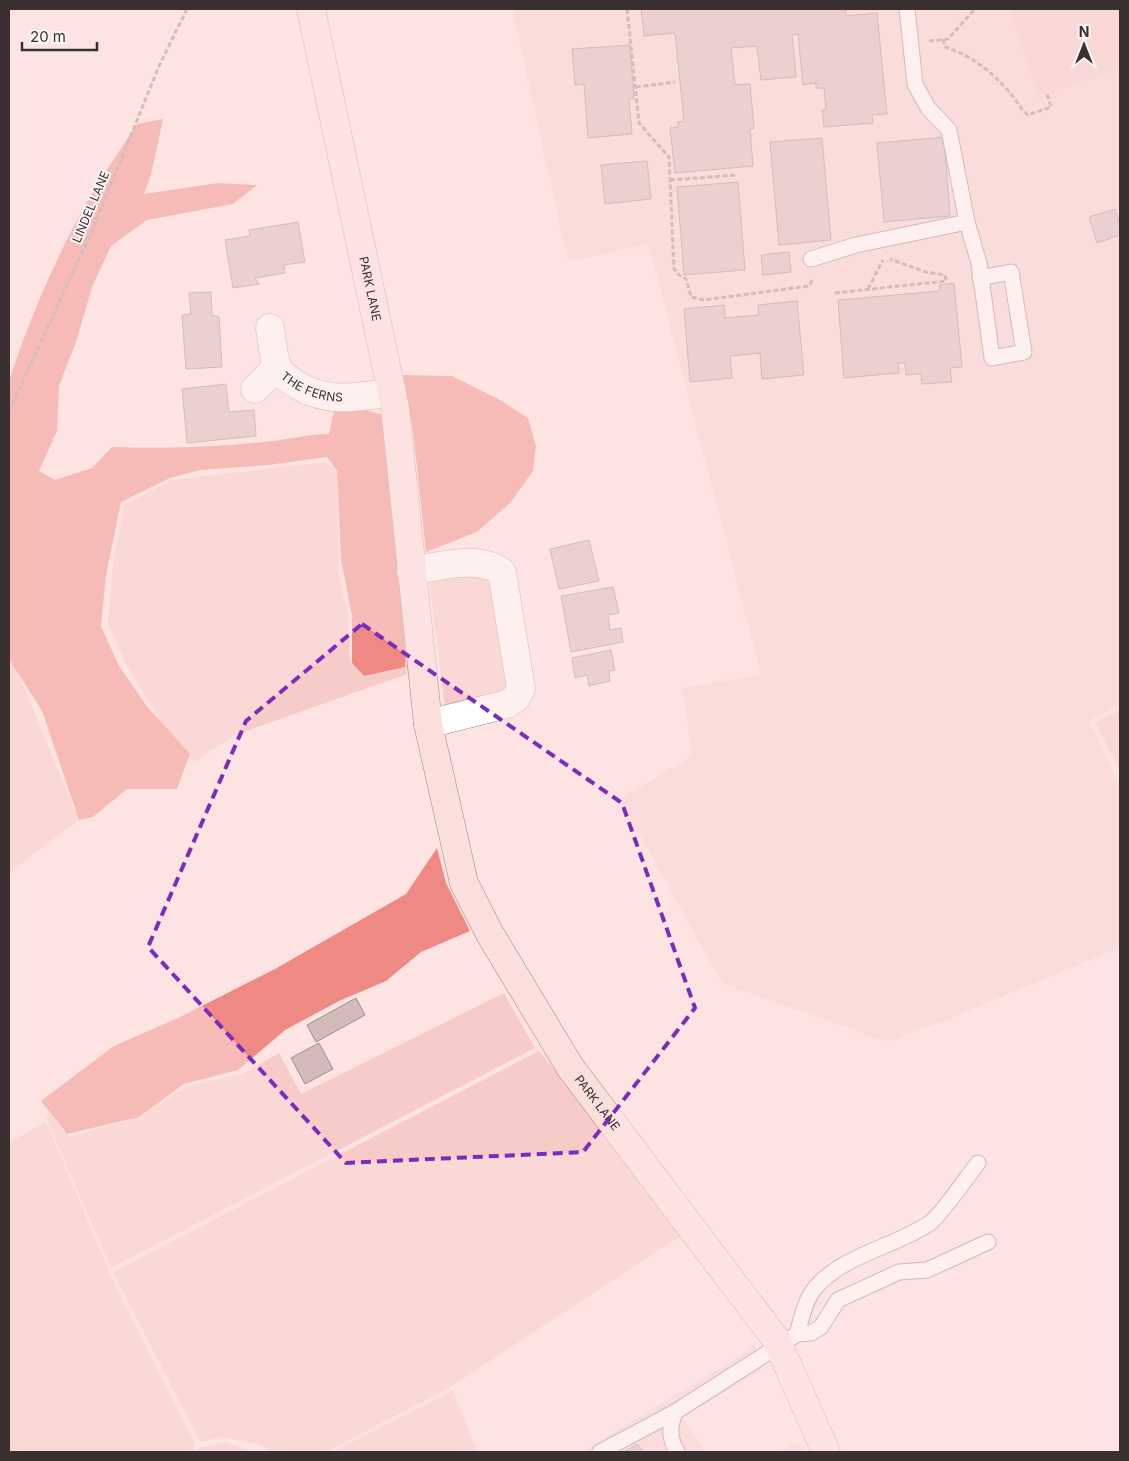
<svg xmlns="http://www.w3.org/2000/svg" width="1129" height="1461" font-family="Inter,sans-serif">
<rect width="100%" height="100%" fill="#fde4e2"/>
<!-- built -->
<g fill="#f7d5d3">
<polygon points="512,9 1120,9 1120,704 1089,721 1120,786 1120,947 954,1017 888,1042 722,983 620,799 692,756 682,688 761,675 648,243 568,262"/>
<polygon points="755,1343 761,1371 682,1418 705,1452 581,1452 740,1356"/>
<polygon points="798,1442 805,1452 777,1452"/>
</g>
<!-- green -->
<g fill="#f6cbc8">
<polygon points="1009,9 1120,9 1120,69 1038,97"/>
<polygon points="326,462 337,471 339,577 349,618 350,662 364,676 408,664 407,674 235,735 194,762 163,725 127,666 108,624 113,564 124,505 171,480"/>
<polygon points="472,572 491,579 509,687 494,697 445,708 429,580"/>
<polygon points="9,651 79,820 9,873"/>
<polygon points="1120,710 1120,770 1095,723"/>
<polygon points="504,993 535,1048 111,1268 46,1118 48,1112 69,1137 139,1117 187,1086 242,1074 279,1053 301,1094"/>
<polygon points="539,1051 632,1166 682,1235 449,1388 326,1452 270,1452 261,1445 221,1437 200,1442 113,1272"/>
<polygon points="46,1121 115,1285 195,1443 193,1452 9,1452 9,1143"/>
<polygon points="453,1391 477,1452 332,1452"/>
<polygon points="225,1442 255,1452 198,1452 199,1448"/>
</g>
<!-- forest -->
<g fill="#ee8984">
<path d="M163,119L151,175L144,194L218,183L257,185L233,204L147,220L111,246L92,287L76,342L59,386L57,431L39,471L55,480L92,468L112,447C165,449 219,447 272,441C291,439 309,434 329,434L335,407L349,405L383,415L407,641L405,667L364,676L352,663V615L341,560L337,471L327,457L268,465L200,470L170,478L121,502L106,575L101,626L119,666L146,705L190,754L177,789H127L93,817L79,820L42,711L9,659V381C30,317 58,251 93,192C107,169 122,147 137,124Z"/>
<polygon points="403,375 452,376 500,400 528,418 536,446 533,471 511,502 477,532 426,552 413,431"/>
<polygon points="437,848 446,883 470,931 421,952 386,981 339,1001 285,1030 238,1070 184,1084 139,1117 67,1134 41,1101 114,1046 178,1018 275,969 406,894"/>
</g>
<!-- building -->
<g fill="#d3bbb9" stroke="#a38c8b">
<polygon points="641,9 846,9 846,16 877,13 887,114 872,115 873,123 824,127 822,110 826,109 824,88 816,88 816,83 803,85 798,34 792,35 796,77 761,80 757,46 731,48 735,85 750,84 754,128 750,129 753,166 675,173 670,128 678,127 678,122 684,121 675,33 644,36"/>
<polygon points="630,45 634,99 629,99 632,134 588,138 584,84 575,85 572,49"/>
<polygon points="944,137 950,216 884,222 877,143"/>
<polygon points="822,138 831,240 779,245 770,142"/>
<polygon points="647,161 651,199 605,204 601,165"/>
<polygon points="738,182 745,270 684,275 677,187"/>
<polygon points="1115,209 1120,224 1120,235 1097,243 1089,217"/>
<polygon points="298,222 305,262 284,265 285,273 255,278 259,284 233,288 225,240 250,236 249,230"/>
<polygon points="789,252 791,272 763,275 761,255"/>
<polygon points="954,283 962,367 950,368 952,382 922,384 921,374 906,375 905,363 898,363 899,373 844,378 838,300 940,291 939,285"/>
<polygon points="211,292 212,315 219,317 222,367 186,369 182,315 191,314 189,293"/>
<polygon points="797,301 804,375 762,379 760,353 730,356 732,378 690,382 684,309 724,305 725,318 759,315 758,305"/>
<polygon points="226,384 229,412 254,410 256,436 187,443 182,389"/>
<polygon points="589,540 599,581 559,589 550,549"/>
<polygon points="613,587 619,613 608,615 610,630 621,628 623,642 571,652 561,596"/>
<polygon points="611,650 615,670 609,671 610,681 589,686 587,675 575,678 572,658"/>
<polygon points="356,998 365,1015 316,1042 307,1025"/>
<polygon points="319,1043 333,1069 305,1084 291,1058"/>
<polygon points="637,1444 643,1452 624,1452"/>
</g>
<g fill="none" stroke-linecap="round" stroke-linejoin="round">
<defs>
<g id="service">
<polyline points="907,9 915,84 928,108 949,130 967,222 979,263 992,358 1024,352 1011,272 980,278"/>
<polyline points="811,259 856,245 967,222"/>
<polyline points="797,1334 811,1333 821,1327 838,1300 899,1272 927,1270 988,1242"/>
<polyline points="600,1452 675,1412"/>
<path d="M677,1452C669,1437 669,1428 675,1412L797,1334C801,1320 805,1300 815,1288C844,1254 895,1247 930,1223C942,1214 967,1177 978,1163"/>
</g>
<g id="minor">
<path id="s1" d="M270,328C272,340 273,356 277,367C280,374 291,381 297,385C329,404 357,397 392,392"/>
<polyline points="255,389 277,367"/>
<path d="M411,571C439,567 477,554 502,572L521,689L516,698L507,704L428,724"/>
</g>
<g id="secondary">
<path id="s2" d="M311,9L395,408L428,724L464,883L490,934L570,1067L777,1341L826,1452"/>
</g>
</defs>
<!-- service casing -->
<use href="#service" stroke="#9d8785" stroke-width="17"/>
<!-- minor casing -->
<use href="#minor" stroke="#9d8785" stroke-width="29"/>
<!-- secondary casing -->
<use href="#secondary" stroke="#9d8785" stroke-width="29"/>
<!-- path -->
<g stroke="#a2918f" stroke-width="3" stroke-dasharray="5 2.5" stroke-linecap="butt">
<polyline points="627,9 639,123 669,157 674,269 679,275 686,279 691,297 704,300 809,286 813,279"/>
<path d="M943,39L945,47C973,56 992,72 1011,94C1017,101 1021,110 1028,115L1051,107L1047,94"/>
<polyline points="929,41 948,39 975,9"/>
<polyline points="636,87 675,82"/>
<polyline points="670,180 737,175"/>
<polyline points="868,289 883,260"/>
<polyline points="835,293 946,281 945,275 926,272 890,259"/>
<polyline points="9,411 92,231 159,66 187,9"/>
</g>
<!-- service -->
<use href="#service" stroke="#fff" stroke-width="15"/>
<!-- minor -->
<use href="#minor" stroke="#fff" stroke-width="28"/>
<!-- secondary -->
<use href="#secondary" stroke="#fadfdd" stroke-width="28"/>
</g>
<!-- marked area -->
<path d="M0 0H1129V1461H0ZM362,624L622,803L695,1008L583,1152L346,1163L148,947L246,721Z" fill="#fde4e2" fill-opacity=".55" fill-rule="evenodd"/>
<path fill="none" stroke="#7b2cbf" stroke-width="4" stroke-dasharray="10 6" stroke-linejoin="round" d="M362,624L622,803L695,1008L583,1152L346,1163L148,947L246,721Z"/>
<g text-anchor="middle" stroke-width="4" stroke-linejoin="round" paint-order="stroke">
<!-- street labels -->
<g font-size="12" fill="#39302f" stroke="#fcf6f6">
<text transform="translate(91 207) rotate(-67)" y="4">LINDEL LANE</text>
<text dy="4" stroke="none"><textPath href="#s2" startOffset="286">PARK LANE</textPath></text>
<text dy="4" stroke="none"><textPath href="#s1" startOffset="82">THE FERNS</textPath></text>
<text dy="4" stroke="none"><textPath href="#s2" startOffset="1146">PARK LANE</textPath></text>
</g>
</g>
<!-- border -->
<rect width="1129" height="1461" fill="none" stroke="#39302f" stroke-width="20"/>
<!-- north arrow -->
<g transform="translate(1084 45)" stroke="#fcf6f6" stroke-width="4" paint-order="stroke">
<path d="M0-4L9 19L0 12L-9 19Z" fill="#39302f"/>
<text y="-8" font-size="14" font-weight="bold" text-anchor="middle" fill="#39302f">N</text>
</g>
<!-- scale -->
<path d="M22 42v8h75v-8" fill="none" stroke="#39302f" stroke-width="2.5"/>
<text x="30" y="42" font-size="15" fill="#39302f" stroke="#fcf6f6" stroke-width="4" paint-order="stroke">20 m</text>
</svg>
